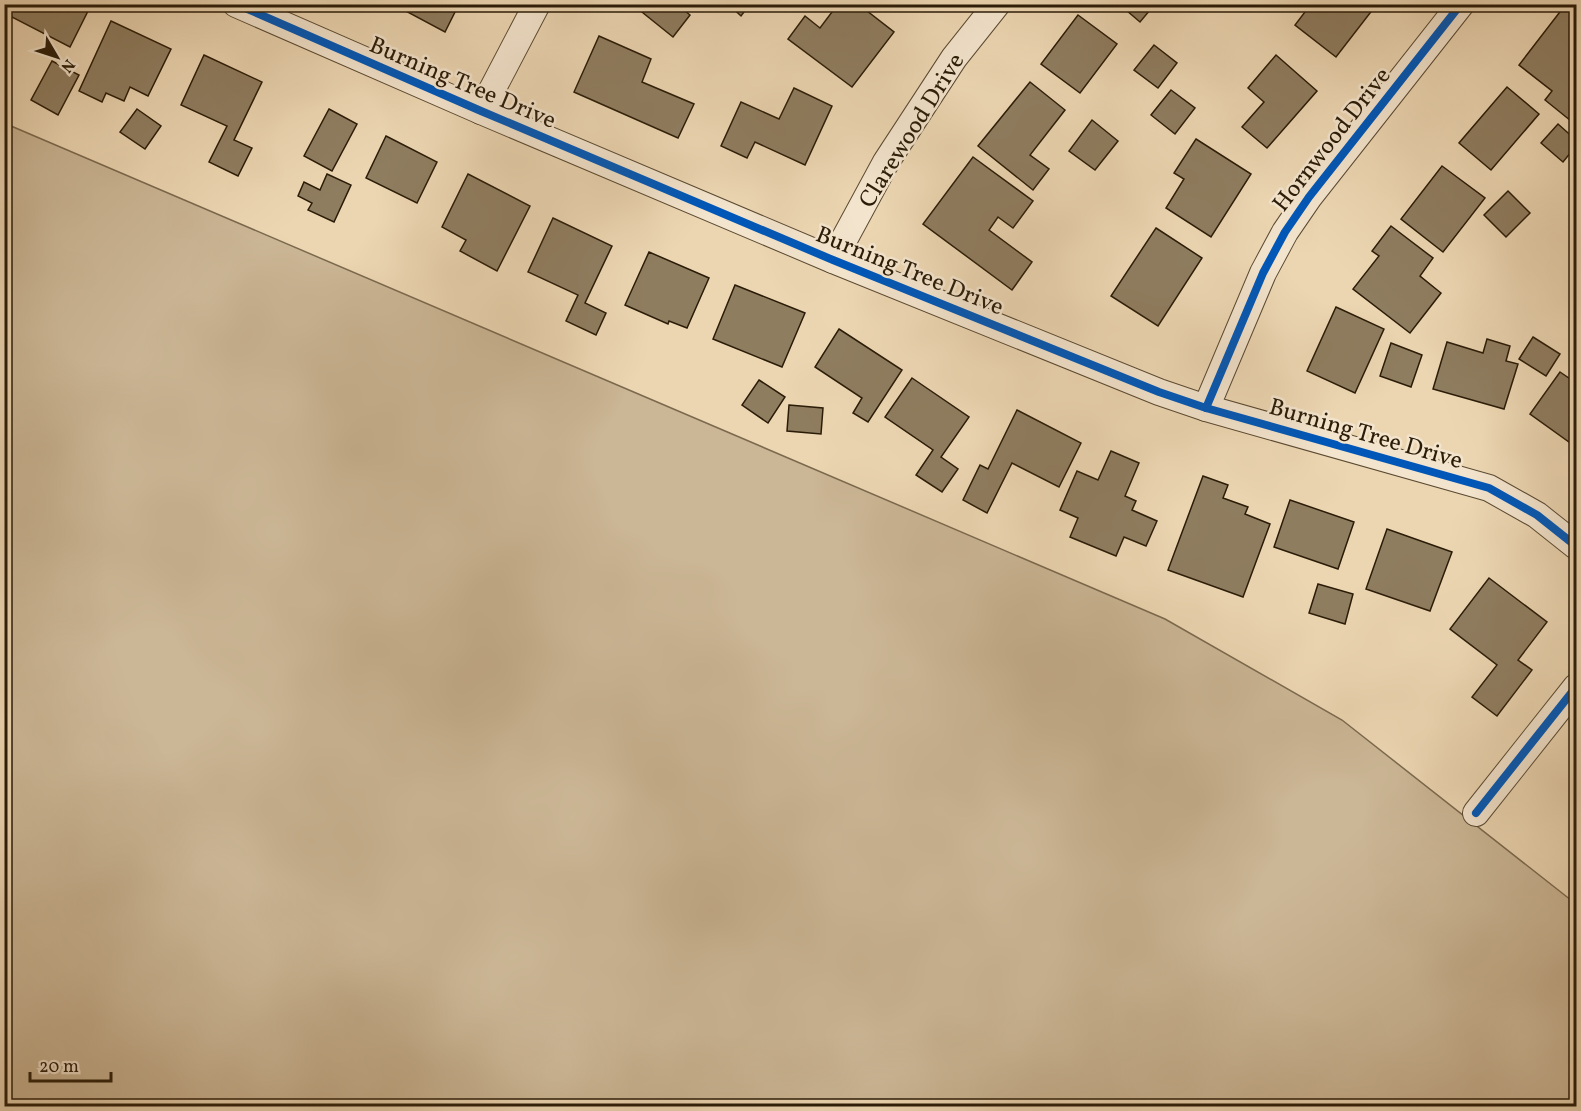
<svg xmlns="http://www.w3.org/2000/svg" width="1581" height="1111" font-family="Vollkorn,serif">
<rect width="100%" height="100%" fill="#ecd6b2"/>
<filter id="stains"><feTurbulence type="fractalNoise" baseFrequency=".00333" numOctaves="4"/><feColorMatrix values="0 0 0 0 .2 0 0 0 0 .09 0 0 0 0 .02 0 0 0 .5 -.17"/></filter>
<radialGradient id="worn" r=".72"><stop offset=".6" stop-color="#630" stop-opacity="0"/><stop offset="1" stop-color="#630" stop-opacity=".3"/></radialGradient>
<!-- green -->
<polygon fill="#cbb695" stroke="#7b694e" stroke-width="1.5" points="4,123 1165,619 1342,720 1576,904 1576,1106 5,1106"/>
<!-- building -->
<g fill="#8f7d60" stroke="#2b1c08" stroke-width="1.5">
<polygon points="10,4 80,4 89,9 70,47 6,14"/>
<polygon points="402,4 459,4 445,32 400,8"/>
<polygon points="632,4 677,4 690,15 673,37"/>
<polygon points="728,4 750,4 741,16"/>
<polygon points="838,4 858,4 894,32 852,87 788,39 805,16 820,28"/>
<polygon points="1119,4 1155,4 1140,22"/>
<polygon points="1311,4 1377,4 1336,57 1295,25"/>
<polygon points="1566,4 1572,4 1576,8 1576,125 1545,100 1552,91 1519,65"/>
<polygon points="1078,15 1117,44 1080,93 1041,64"/>
<polygon points="111,21 171,49 148,96 130,87 124,101 106,93 102,102 79,91"/>
<polygon points="599,36 651,59 642,82 694,104 678,138 574,92"/>
<polygon points="1154,45 1177,63 1158,88 1134,70"/>
<polygon points="204,55 262,82 234,140 252,148 238,176 209,162 227,126 181,105"/>
<polygon points="1276,55 1317,91 1267,148 1242,127 1264,102 1248,88"/>
<polygon points="52,61 79,75 58,115 31,100"/>
<polygon points="1030,82 1065,110 1030,155 1049,169 1033,190 978,146"/>
<polygon points="1507,87 1539,114 1491,170 1459,143"/>
<polygon points="794,88 832,106 805,165 755,142 747,158 721,146 741,102 779,119"/>
<polygon points="1171,90 1195,108 1175,134 1151,115"/>
<polygon points="137,109 161,126 145,149 120,132"/>
<polygon points="329,109 357,124 332,171 304,156"/>
<polygon points="1092,120 1118,141 1095,170 1069,151"/>
<polygon points="1558,124 1576,140 1576,146 1563,162 1541,143"/>
<polygon points="386,136 437,162 417,203 366,178"/>
<polygon points="1196,139 1251,174 1211,237 1166,208 1184,179 1174,173"/>
<polygon points="973,157 1033,201 1013,228 998,217 989,230 1032,262 1012,290 923,224"/>
<polygon points="1442,166 1485,198 1443,252 1401,219"/>
<polygon points="327,174 351,185 334,222 308,210 312,203 298,196 304,182 320,190"/>
<polygon points="468,174 530,206 497,271 460,251 466,240 442,227"/>
<polygon points="1508,191 1530,213 1506,237 1484,215"/>
<polygon points="553,218 612,246 585,303 606,313 596,335 566,321 578,295 528,272"/>
<polygon points="1391,226 1433,258 1420,276 1441,293 1410,333 1353,289 1379,256 1372,251"/>
<polygon points="1156,228 1202,258 1158,326 1111,296"/>
<polygon points="649,252 709,278 687,328 669,321 668,324 625,305"/>
<polygon points="735,285 805,313 782,367 713,339"/>
<polygon points="1336,307 1384,329 1355,393 1307,371"/>
<polygon points="839,329 902,370 868,422 853,413 862,398 815,367"/>
<polygon points="1533,337 1560,354 1546,376 1519,359"/>
<polygon points="1487,339 1510,346 1506,361 1518,364 1504,409 1433,389 1447,342 1483,353"/>
<polygon points="1391,343 1422,355 1411,387 1380,376"/>
<polygon points="1560,372 1576,383 1576,447 1530,414"/>
<polygon points="912,378 969,417 941,457 958,469 942,492 916,475 933,450 885,417"/>
<polygon points="759,380 785,397 768,423 742,405"/>
<polygon points="789,405 823,408 821,434 787,431"/>
<polygon points="1017,410 1081,443 1059,487 1012,463 987,513 963,500 980,465 988,469"/>
<polygon points="1111,451 1139,463 1125,496 1136,501 1132,510 1157,521 1146,546 1124,537 1116,556 1070,537 1078,518 1060,510 1077,471 1098,480"/>
<polygon points="1203,476 1228,485 1223,498 1248,507 1245,514 1270,524 1243,597 1168,570"/>
<polygon points="1290,500 1354,522 1338,569 1274,547"/>
<polygon points="1387,529 1452,552 1430,611 1366,589"/>
<polygon points="1489,578 1547,622 1518,660 1532,670 1497,716 1472,697 1497,665 1450,629"/>
<polygon points="1318,584 1353,594 1345,624 1309,613"/>
</g>
<g fill="none" stroke-linecap="round" stroke-linejoin="round">
<defs>
<g id="minor">
<polyline points="236,4 481,111 833,260 1159,392 1206,408 1489,488 1537,515 1576,546"/>
<polyline points="481,111 537,4"/>
<polyline points="833,260 886,162 954,58 997,4"/>
<polyline points="1206,408 1263,273 1285,232 1309,197 1461,4"/>
<polyline points="1476,813 1576,687"/>
</g>
</defs>
<!-- minor casing -->
<use href="#minor" stroke="#5b4a32" stroke-width="28"/>
<!-- minor -->
<use href="#minor" stroke="#f3e4cd" stroke-width="26"/>
<defs>
<g id="cycleway">
<polyline points="236,4 481,111 833,260 1159,392 1206,408 1489,488 1537,515 1576,546"/>
<polyline points="1206,408 1263,273 1285,232 1309,197 1461,4"/>
<polyline points="1476,813 1576,687"/>
</g>
</defs>
<!-- cycleway casing -->
<use href="#cycleway" stroke="#f3e4cd" stroke-width="11"/>
<!-- cycleway -->
<use href="#cycleway" stroke="#0057b8" stroke-width="8"/>
</g>
<g text-anchor="middle" stroke-width="5" stroke-linejoin="round" paint-order="stroke">
<!-- street labels -->
<g font-size="24" fill="#2b1c08" stroke="#f3e4cd">
<text transform="translate(463 82) rotate(23)" y="8">Burning Tree Drive</text>
<text transform="translate(911 130) rotate(-58)" y="8">Clarewood Drive</text>
<text transform="translate(1331 139) rotate(-52)" y="8">Hornwood Drive</text>
<text transform="translate(910 270) rotate(22)" y="8">Burning Tree Drive</text>
<text transform="translate(1366 433) rotate(16)" y="8">Burning Tree Drive</text>
</g>
</g>
<!-- margin -->
<rect width="1581" height="1111" fill="none" stroke="#ecd6b2" stroke-width="24"/>
<rect x="6" y="6" width="1569" height="1099" fill="none" stroke="#2b1c08" stroke-width="3"/>
<rect x="12" y="12" width="1557" height="1087" fill="none" stroke="#2b1c08" stroke-width="1.5"/>
<!-- north arrow -->
<g transform="translate(57 57) rotate(129)" stroke="#f3e4cd" stroke-width="4.5" paint-order="stroke">
<path d="M0-4.5L10 22L0 15L-10 22Z" fill="#2b1c08"/>
<text y="-9" font-size="16" font-weight="bold" text-anchor="middle" fill="#2b1c08">N</text>
</g>
<!-- scale -->
<path d="M30 1072v9h81v-9" fill="none" stroke="#2b1c08" stroke-width="3"/>
<text x="39" y="1072" font-size="18" fill="#2b1c08" stroke="#f3e4cd" stroke-width="4.5" paint-order="stroke">20 m</text>
<rect width="100%" height="100%" filter="url(#stains)"/>
<rect width="100%" height="100%" fill="url(#worn)"/>
</svg>
